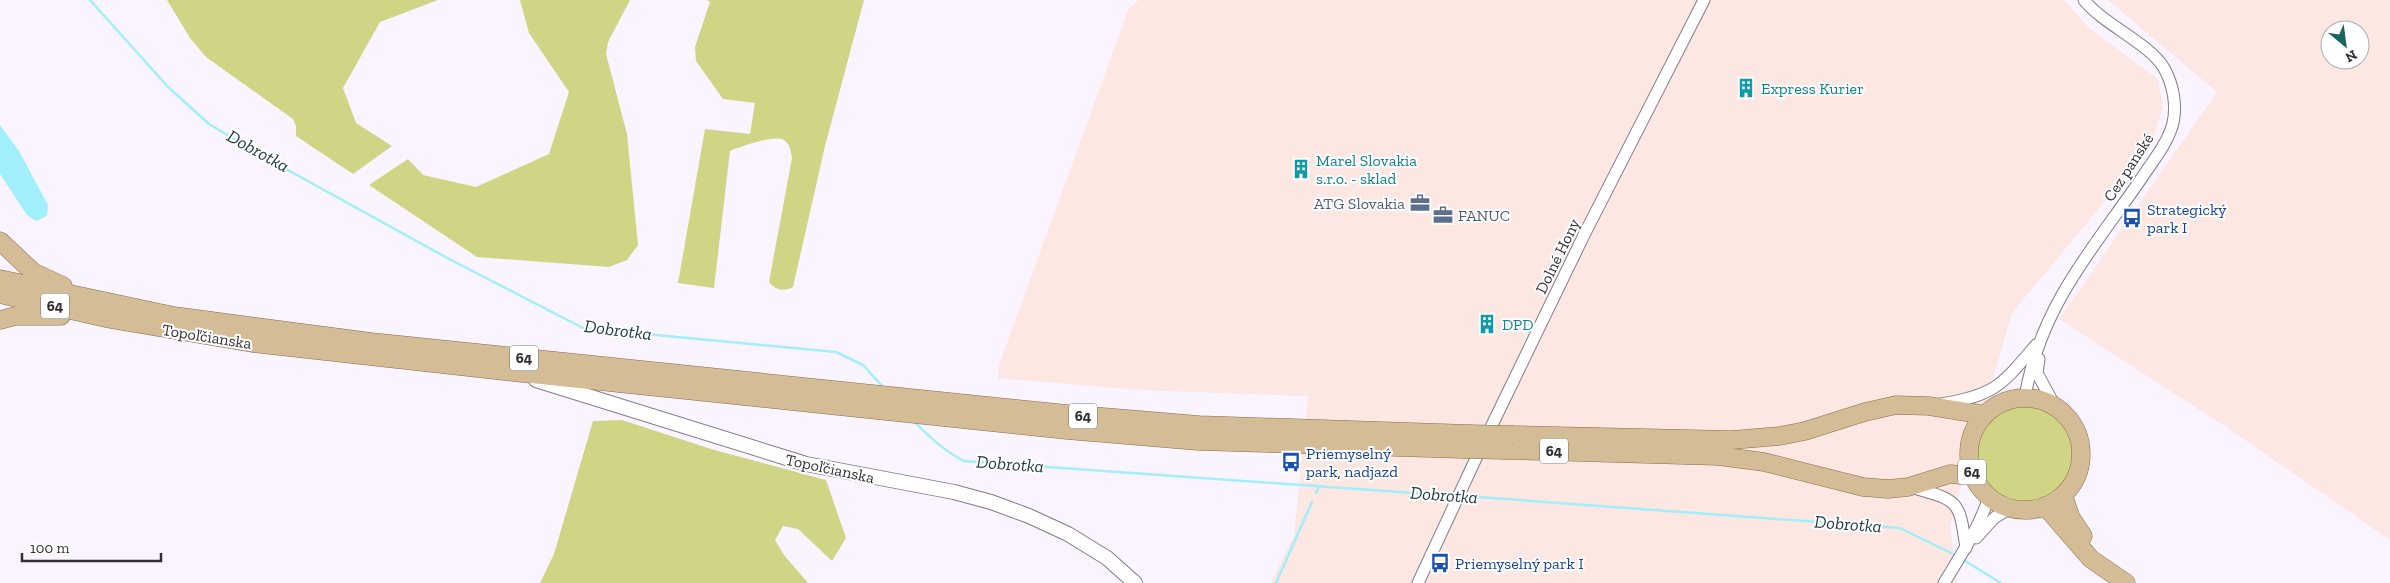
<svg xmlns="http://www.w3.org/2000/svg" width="2390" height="583" font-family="'Zilla Slab',serif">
<rect width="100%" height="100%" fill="#f9f4ff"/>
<!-- industrial -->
<g fill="#fce7e2" fill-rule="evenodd">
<polygon points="1139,0 2064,0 2088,27 2158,79 2163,106 2151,146 2012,313 1950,526 1957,583 1271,583 1294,535 1308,396 1137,390 998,378 999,365 1129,8"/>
<path d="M2108,0H2390V540L2232,431L2059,319L2217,92ZM2330,30H2360V60H2330Z"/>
</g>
<!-- green -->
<g fill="#d0d485">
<polygon points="167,0 438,0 380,22 343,88 356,123 392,146 353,174 296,136 296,126 293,119 206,57 190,38"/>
<polygon points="520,0 630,0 608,42 606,54 627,134 638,245 627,260 609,267 477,257 369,185 408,159 423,175 476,187 549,154 569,92 529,33"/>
<path d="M707,0H864L825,146L793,287C784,292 775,290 769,282L792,158C791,152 790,144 784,140C774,134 741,147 730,151L714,288L678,283L705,129L750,134L755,103L723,99L696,61L695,47L710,2Z"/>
<circle cx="2025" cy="453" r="48"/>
<polygon points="622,420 711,449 826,480 846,538 832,561 798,529 783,526 775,540 784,555 808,583 540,583 554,554 593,421"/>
</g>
<!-- water -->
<polygon fill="#a1eefc" points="0,125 19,151 48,205 47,216 36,221 27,215 0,174"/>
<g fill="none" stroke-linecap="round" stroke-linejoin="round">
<!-- stream -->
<g stroke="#a1eefc" stroke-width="2.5">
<polyline points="90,0 168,87 209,124 266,158 451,260 583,328 836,352 863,365 883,387"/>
<path d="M914,421C929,437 944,451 964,461L1455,496"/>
<polyline points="1316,493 1319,486"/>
<polyline points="1463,496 1900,528 1957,556"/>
<polyline points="1962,559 2001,583"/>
<polyline points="1276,583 1312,502"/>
</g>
<defs>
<g id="minor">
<polyline points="2039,359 2037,373 2055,406"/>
<path d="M2025,397C2031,361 2044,327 2062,295C2085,254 2115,217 2141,179C2152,162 2168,143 2173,123C2177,105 2173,84 2164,68C2149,43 2104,25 2084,0"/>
<path d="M1941,404C1995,395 2001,386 2036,345"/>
<path d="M1911,487C1959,501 1959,499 1966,548"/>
<polyline points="1976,538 1994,518 2010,508"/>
<polyline points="1418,583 1478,454 1583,237 1704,0"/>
<path d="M1944,583C1961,555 1979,528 1989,497"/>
</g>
<polyline id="tertiary" points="536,380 806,464 954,492 991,502 1029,516 1068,534 1107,558 1135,583"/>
<g id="primary">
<polyline points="0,241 33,272 63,286"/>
<polyline points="0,279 174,316 371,342 1067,414 1199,425 1470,434"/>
<polyline points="0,294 110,319 252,343 513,372 1067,430 1198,441 1463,449"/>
<polyline points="0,320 15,316 61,316"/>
<circle cx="2025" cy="454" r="56"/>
<polyline points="1513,435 1732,440 1780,436 1805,431 1865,412 1896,405 1929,406 1985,415"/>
<polyline points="1505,450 1718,456 1764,462 1863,487 1888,489 1908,487 1950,474 1973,476"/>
<polyline points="2063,495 2071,518 2083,536"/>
<polyline points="2045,506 2091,559 2126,583"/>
</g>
</defs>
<!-- minor casing -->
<use href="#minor" stroke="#817b87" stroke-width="13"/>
<!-- tertiary casing -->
<use href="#tertiary" stroke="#817b87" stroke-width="16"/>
<!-- primary casing -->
<use href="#primary" stroke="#896e47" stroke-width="19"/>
<!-- minor -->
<use href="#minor" stroke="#fff" stroke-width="11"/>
<!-- tertiary -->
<use href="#tertiary" stroke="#fff" stroke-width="14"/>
<!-- primary -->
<use href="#primary" stroke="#d4bc96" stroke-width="18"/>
<defs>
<g id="primary-bridge">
<polyline points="1470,434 1513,435"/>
<polyline points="1463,449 1505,450"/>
</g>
</defs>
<!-- primary-bridge casing -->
<use href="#primary-bridge" stroke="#896e47" stroke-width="19" stroke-linecap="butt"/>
<!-- primary-bridge -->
<use href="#primary-bridge" stroke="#d4bc96" stroke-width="18"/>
</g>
<!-- icons -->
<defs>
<symbol id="building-bare" viewBox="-9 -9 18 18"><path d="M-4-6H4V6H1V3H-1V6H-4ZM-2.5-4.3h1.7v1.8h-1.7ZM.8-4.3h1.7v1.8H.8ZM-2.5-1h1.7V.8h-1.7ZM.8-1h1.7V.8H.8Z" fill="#0f9aa8" stroke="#fff" stroke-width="2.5" paint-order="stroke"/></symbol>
<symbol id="office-bare" viewBox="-9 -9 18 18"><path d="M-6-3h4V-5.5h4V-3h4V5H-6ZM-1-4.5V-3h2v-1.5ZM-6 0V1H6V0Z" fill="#5c6f8a" stroke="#fff" stroke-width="2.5" paint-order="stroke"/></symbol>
<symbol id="bus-bare" viewBox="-9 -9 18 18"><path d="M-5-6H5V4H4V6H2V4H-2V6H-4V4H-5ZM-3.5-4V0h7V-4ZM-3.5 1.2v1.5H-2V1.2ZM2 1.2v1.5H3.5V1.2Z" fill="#1a4fb4" stroke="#fff" stroke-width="2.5" paint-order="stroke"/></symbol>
</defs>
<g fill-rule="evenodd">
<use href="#building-bare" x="1732" y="74" width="28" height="28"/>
<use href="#building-bare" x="1287" y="155" width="28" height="28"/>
<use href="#office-bare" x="1406" y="189" width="28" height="28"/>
<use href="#office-bare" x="1429" y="201" width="28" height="28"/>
<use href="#bus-bare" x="2118" y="204" width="28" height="28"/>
<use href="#building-bare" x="1473" y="310" width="28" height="28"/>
<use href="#bus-bare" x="1277" y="448" width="28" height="28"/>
<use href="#bus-bare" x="1426" y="549" width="28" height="28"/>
</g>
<g text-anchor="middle" stroke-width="4" stroke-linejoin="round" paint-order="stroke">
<!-- shield labels -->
<g fill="#fff" stroke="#706e72" stroke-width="1">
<rect x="41" y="293.5" width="28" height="25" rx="4"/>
<rect x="510" y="345.5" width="28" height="25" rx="4"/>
<rect x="1069" y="403.5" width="28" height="25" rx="4"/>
<rect x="1540" y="438.5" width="28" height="25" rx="4"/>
<rect x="1958" y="459.5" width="28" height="25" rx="4"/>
</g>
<g font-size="15" font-weight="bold" fill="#333035">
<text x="55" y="311">64</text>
<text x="524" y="363">64</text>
<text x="1083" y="421">64</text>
<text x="1554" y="456">64</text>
<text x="1972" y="477">64</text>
</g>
<!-- culture labels -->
<g font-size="16" fill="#0d838f" stroke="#fff" text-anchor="start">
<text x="1761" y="94">Express Kurier</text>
<text x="1316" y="166">Marel Slovakia<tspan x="1316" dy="18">s.r.o. - sklad</tspan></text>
<text x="1502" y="330">DPD</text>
</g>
<!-- street labels -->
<g font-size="16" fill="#333035" stroke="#fff">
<text transform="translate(2128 167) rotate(-57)" y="6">Cez panské</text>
<text transform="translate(1557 256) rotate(-64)" y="6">Dolné Hony</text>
<text transform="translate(207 336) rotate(9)" y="6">Topoľčianska</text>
<text transform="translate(830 468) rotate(12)" y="6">Topoľčianska</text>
</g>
<!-- service labels -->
<g font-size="16" fill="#4e5e75" stroke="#fff" text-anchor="end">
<text x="1405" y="209">ATG Slovakia</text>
<text x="1458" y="221" text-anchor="start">FANUC</text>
</g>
<!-- transit labels -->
<g font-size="16" fill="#164399" stroke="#fff" text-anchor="start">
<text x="2147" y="215">Strategický<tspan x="2147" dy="18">park I</tspan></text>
<text x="1306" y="459">Priemyselný<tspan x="1306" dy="18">park, nadjazd</tspan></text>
<text x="1455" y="569">Priemyselný park I</text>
</g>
<!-- water labels -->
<g font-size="18" font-style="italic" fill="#203a3e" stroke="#fff">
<text transform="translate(258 151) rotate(29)" y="6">Dobrotka</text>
<text transform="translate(618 330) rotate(7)" y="6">Dobrotka</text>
<text transform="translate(1010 464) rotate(4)" y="6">Dobrotka</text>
<text transform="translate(1444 495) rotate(4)" y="6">Dobrotka</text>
<text transform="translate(1848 524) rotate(4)" y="6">Dobrotka</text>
</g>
</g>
<!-- north arrow -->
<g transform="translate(2345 45) rotate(151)"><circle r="24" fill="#ffffff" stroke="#adacae"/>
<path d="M0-4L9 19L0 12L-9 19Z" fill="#196560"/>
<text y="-8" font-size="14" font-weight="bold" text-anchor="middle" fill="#333035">N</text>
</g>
<!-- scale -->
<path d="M22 553v8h139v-8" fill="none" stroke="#333035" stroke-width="2.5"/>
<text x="30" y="553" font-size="15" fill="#333035" stroke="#ffffff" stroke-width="4" paint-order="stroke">100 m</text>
</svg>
